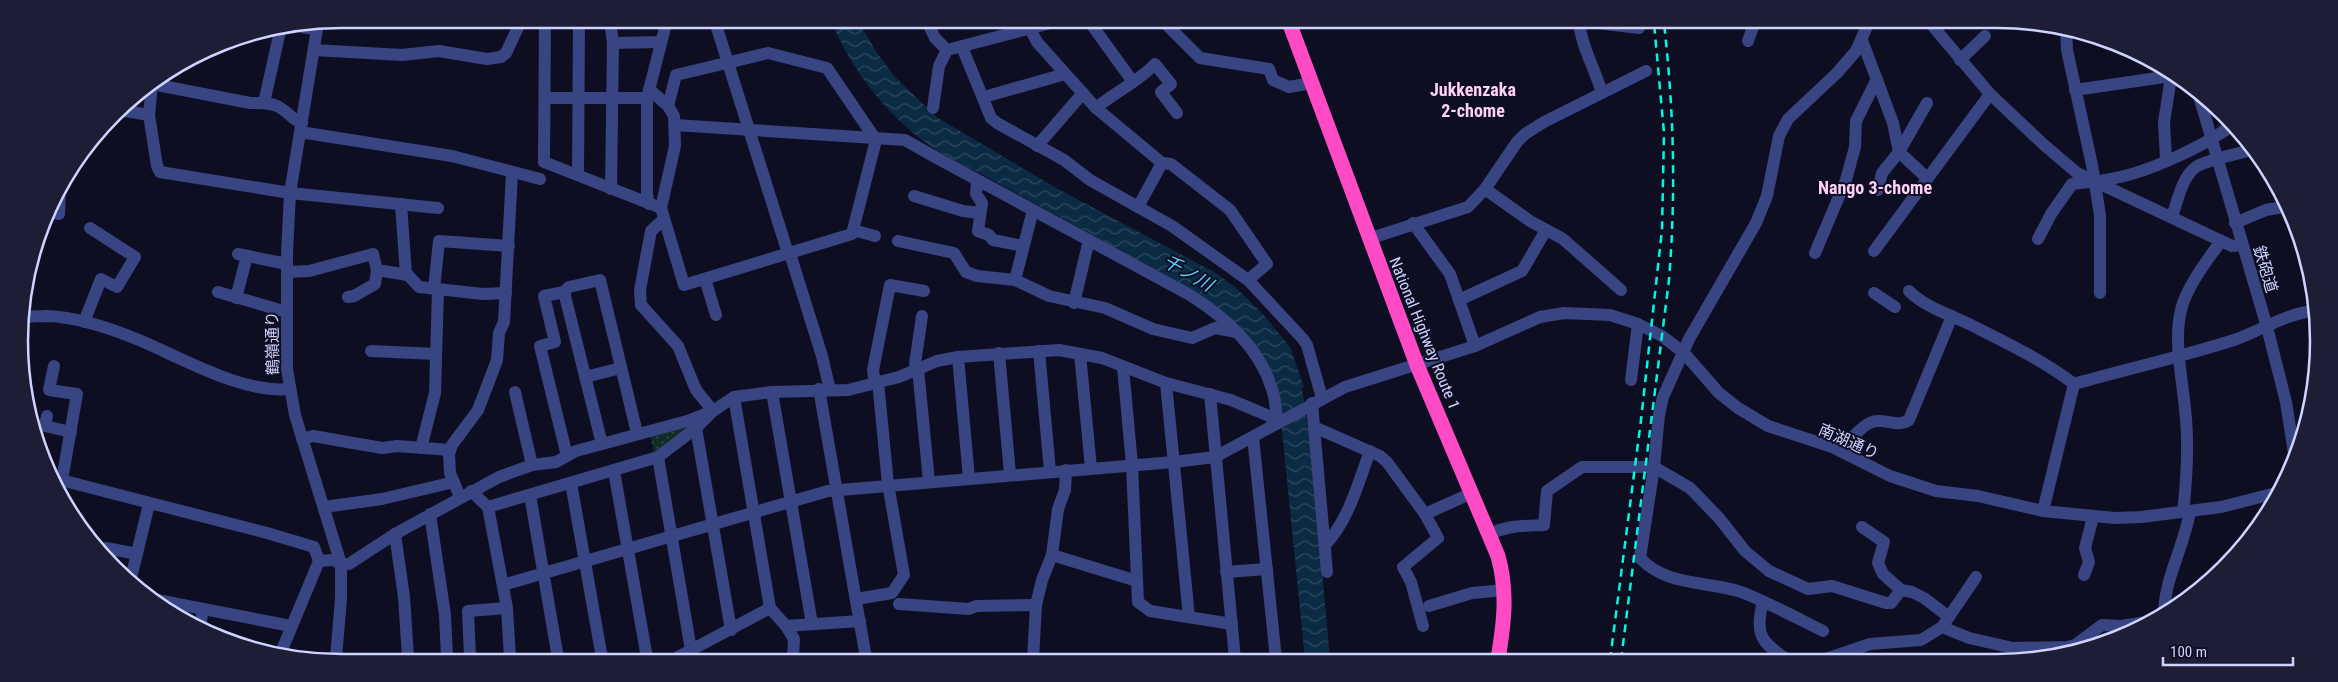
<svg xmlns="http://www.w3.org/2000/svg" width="2338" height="682" font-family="'Roboto Condensed','Noto Sans JP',sans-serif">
<defs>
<pattern id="park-dots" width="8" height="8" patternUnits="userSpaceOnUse" patternTransform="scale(1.25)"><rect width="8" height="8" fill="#112c26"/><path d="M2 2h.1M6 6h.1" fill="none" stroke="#334a47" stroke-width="1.8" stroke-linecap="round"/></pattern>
<pattern id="water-waves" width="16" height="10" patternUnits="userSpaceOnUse" patternTransform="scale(1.25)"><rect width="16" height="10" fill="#0b2b44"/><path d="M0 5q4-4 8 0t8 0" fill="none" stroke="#2e4960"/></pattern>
</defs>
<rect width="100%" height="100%" fill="#0e0e23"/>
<!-- park -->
<polygon fill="url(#park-dots)" points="699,419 654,453 650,434"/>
<!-- water -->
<path fill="url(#water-waves)" d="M831,21H858L877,53L895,77L938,118L1058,189L1214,272L1235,287L1263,314L1290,347L1304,387L1302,388L1311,449L1330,659H1305L1278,391C1258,315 1166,276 1102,241C1061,218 1021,196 980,173C963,165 945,157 930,146C885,114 852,70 831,21Z"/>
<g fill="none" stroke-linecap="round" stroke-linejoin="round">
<!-- minor -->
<g stroke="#394482" stroke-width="12">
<polyline points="545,19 544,162 661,208"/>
<polyline points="607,20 611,28 613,43 660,42"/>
<polyline points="927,21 935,38 947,50"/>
<polyline points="1026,21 1037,42 1096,108 1162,163 1171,164 1230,210 1267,264 1248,280"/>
<polyline points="1089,21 1133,82"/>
<polyline points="1164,22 1200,58 1269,69 1273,80 1289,87 1312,83"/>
<polyline points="318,23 290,193 287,253 287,369 295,415 341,564 341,599 336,657"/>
<polyline points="1597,23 1639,28"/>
<polyline points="1931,24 1990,94 2043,144 2077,173 2232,246 2242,245"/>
<polyline points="301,27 317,29"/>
<polyline points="717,28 786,247 792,260 822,356 830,390"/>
<polyline points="2066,28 2067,50 2092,165 2100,215 2100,293"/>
<polyline points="1862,40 1893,123 1899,152 1927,178"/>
<polyline points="1748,41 1754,24"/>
<polyline points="962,47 991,118 997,123 1064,160 1090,180 1172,226 1248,280 1303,339 1307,345 1322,398"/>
<polyline points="314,50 402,55 439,51 487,59 501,57 506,53 520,23 525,19"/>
<polyline points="1960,60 1985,36"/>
<polyline points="152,84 149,115 157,166 160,172 290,193 438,208"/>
<path d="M152,84L250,103C260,103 274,102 282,109C290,114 293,120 302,123"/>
<polyline points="649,89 668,106 674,116 675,146 661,208 684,285 852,234 876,140 827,68 768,53 676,75 668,106"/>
<polyline points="2075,90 2171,76"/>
<polyline points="1602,93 1646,71"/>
<polyline points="2199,96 2267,327 2286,402 2294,453"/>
<polyline points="984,97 1065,74"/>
<polyline points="545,98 647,98"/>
<polyline points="264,103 280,31"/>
<polyline points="933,108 939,66 947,50 1058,21"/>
<path d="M1096,108C1115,92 1138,82 1155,64L1171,84L1161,92L1177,113"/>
<polyline points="120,110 149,115"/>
<path d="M675,125L905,140L935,157L1190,295C1226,318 1259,347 1272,389C1276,400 1276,412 1277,423"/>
<polyline points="300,132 452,156 540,179"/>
<polyline points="1037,146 1083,93"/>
<polyline points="2166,160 2164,122 2172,71"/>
<polyline points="578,175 579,20"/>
<polyline points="977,181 976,194 982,203 978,231 989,235 993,240 1023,246"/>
<polyline points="611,189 613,43"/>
<polyline points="1485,189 1530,221 1563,239 1621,290"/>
<polyline points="1878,190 1882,173 1899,152 1927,103"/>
<polyline points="914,196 963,211 980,213"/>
<polyline points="401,204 406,275"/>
<polyline points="649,204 647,195 647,98 667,20"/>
<polyline points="1138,207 1162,163"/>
<polyline points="49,211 59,214 60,188"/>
<path d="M2172,217C2177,203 2182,176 2196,167C2209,159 2237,154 2253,150"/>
<polyline points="1413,223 1450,274 1475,346"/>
<polyline points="2235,223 2266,210 2283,207"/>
<polyline points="853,230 875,236"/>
<path d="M1368,239L1468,207L1485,189L1517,142L1525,134L1544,122L1602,93C1595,69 1582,48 1579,23"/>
<path d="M2038,239L2051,214L2072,184C2085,182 2097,182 2110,179C2147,173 2200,148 2230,127"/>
<polyline points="898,241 954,253 966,272 977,276 1015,280 1049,296 1105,308 1153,329 1192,338 1215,328 1237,332"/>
<polyline points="1874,251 1990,94"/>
<polyline points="1815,253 1846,180 1855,147 1856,121 1877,79"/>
<polyline points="238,254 287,264"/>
<polyline points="287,272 309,271 373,254 377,270 408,275 419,287 483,294 506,293"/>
<polyline points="705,279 716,315"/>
<polyline points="1015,280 1033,210"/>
<polyline points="434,289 439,241 509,246"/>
<path d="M1909,291C1926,308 1951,315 1973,326C2007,343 2044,361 2074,384"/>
<polyline points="218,292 287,312"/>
<polyline points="564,292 544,296 555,342 540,346 567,456"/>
<polyline points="1874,293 1895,307"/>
<polyline points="348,297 354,296 375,284 377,270"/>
<polyline points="236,298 247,256"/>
<polyline points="1459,300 1522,271 1546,230"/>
<polyline points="1074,303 1089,240"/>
<polyline points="922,316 915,364 918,369 929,481"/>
<path d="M20,317C29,317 38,316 47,316C78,317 110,328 139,340C182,358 243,394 290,389"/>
<polyline points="84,322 101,279 117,287 135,257 90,228"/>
<polyline points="371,351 436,354"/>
<polyline points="1039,351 1050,471"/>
<polyline points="999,353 1010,474"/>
<polyline points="1080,354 1091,468"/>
<polyline points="958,357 969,478"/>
<polyline points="54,366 49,390 77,394 62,480"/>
<polyline points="1123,367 1132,465 1138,602 1150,611 1232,624"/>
<polyline points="585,377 621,368"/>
<polyline points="1631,380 1638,324"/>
<polyline points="1166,383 1189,617"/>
<path d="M2074,384C2127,369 2181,357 2234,340C2260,331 2285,314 2313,311"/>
<polyline points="819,389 866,658"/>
<polyline points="515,392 532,465"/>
<polyline points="772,392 812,624"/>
<polyline points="1210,394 1235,659"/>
<polyline points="734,397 770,608"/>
<polyline points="1312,403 1314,427 1380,456 1387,462 1425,514 1472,493"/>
<polyline points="47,416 45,426 71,432"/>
<polyline points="1314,427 1327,572"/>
<polyline points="696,428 731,630"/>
<polyline points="1253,437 1276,659"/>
<polyline points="302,439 313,436 382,448 397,446 450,450"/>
<polyline points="602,444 564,292 569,287 600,280 637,433"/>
<polyline points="421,448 435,393 438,290"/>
<path d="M1841,451C1848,442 1865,421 1877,421C1888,420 1899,427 1909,420L1952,316"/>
<polyline points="658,457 691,650"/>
<polyline points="1066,470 1065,490 1058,509 1052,555 1137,581"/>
<polyline points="614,471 647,658"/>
<polyline points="57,479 267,533 314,547 319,561 333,560 341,564 349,564 395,534 499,477 532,465 556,462 576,451 602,444 687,421 713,411 734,397 772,392 848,390 899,377 937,361 958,357 1059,350 1102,358 1166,383 1231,400 1269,416 1277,423"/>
<polyline points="571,483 602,658"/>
<polyline points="471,491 488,507 507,608 510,658"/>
<polyline points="530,495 558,658"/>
<polyline points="460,497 450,473 449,454 452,445 478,410 497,360 499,333 504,322 512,173"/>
<polyline points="324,507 382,499 454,482"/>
<polyline points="488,507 658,457 696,428 713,411 696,390 678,346 641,305 640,290 651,231 663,220"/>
<polyline points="2043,511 2074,384"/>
<path d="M2183,512C2187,478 2189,443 2185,409C2182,375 2172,335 2183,303C2192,279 2207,261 2221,241"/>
<polyline points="430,514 445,615 447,657"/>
<polyline points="1862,527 1884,542 1878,563 1883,574 1901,590"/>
<polyline points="395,534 404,597 408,657"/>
<path d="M1489,535C1505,525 1526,526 1544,525L1547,491L1582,467H1654L1690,488L1719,518L1745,551L1769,571L1808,589L1832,586L1886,603H1891L1901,590L1912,592L1924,598L1949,617"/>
<path d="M1325,545C1349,520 1358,483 1370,451"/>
<polyline points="106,548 137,554"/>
<polyline points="1226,572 1267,569"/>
<polyline points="2084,575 2089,562 2085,548 2093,517"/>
<polyline points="131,578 149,504"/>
<polyline points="503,585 828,491 1174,462 1215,457 1345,387 1475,346 1540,317 1564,313 1610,315 1638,324 1662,336 1684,353 1719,393 1738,408 1768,426 1832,447 1890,476 1936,491 1978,496 2043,511 2115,518 2141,517 2221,507 2280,492"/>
<polyline points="856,599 892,593 904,575 888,484 878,382 874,377 873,370 890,285 924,291"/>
<polyline points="157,600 291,626"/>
<path d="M1763,602C1754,635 1762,643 1788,660"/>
<polyline points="899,604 969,609 976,606 1036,605"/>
<polyline points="1429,606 1472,593 1505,590"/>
<path d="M2164,613C2165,577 2184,547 2190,511"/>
<polyline points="786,626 794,639 793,658"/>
<polyline points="1423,626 1411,582 1403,567 1438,538 1425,514"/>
<polyline points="200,627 203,609"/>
<polyline points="1942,627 1969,638 2013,648 2067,647 2075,645 2102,625 2121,626 2153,621"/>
<path d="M1823,631C1797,618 1771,604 1744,593C1709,580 1668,588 1640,558L1654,467L1659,415L1663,397L1689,339L1756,223L1767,196L1779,136L1788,119L1837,73L1856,51L1868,24"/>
<polyline points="279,657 319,561"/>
<polyline points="470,657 468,611 507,608"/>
<polyline points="676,658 770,608 786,626 860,621"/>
<polyline points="1033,659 1036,605 1042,580 1052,555"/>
<polyline points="1823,660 1870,644 1921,640 1942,627 1976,577"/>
</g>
<!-- highway -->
<path stroke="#ff4ac5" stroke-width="15" d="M1289,22L1417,365L1498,556C1508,592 1504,623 1498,659"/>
<!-- rail -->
<g stroke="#00fae1" stroke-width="2.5" stroke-dasharray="8 6" stroke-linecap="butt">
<polyline points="1610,660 1641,420 1662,230 1664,133 1654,23"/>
<path d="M1621,660L1669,280C1676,191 1674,113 1664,23"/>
</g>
</g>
<g text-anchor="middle" stroke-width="4" stroke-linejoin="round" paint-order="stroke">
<!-- street labels -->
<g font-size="16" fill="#cfd3ff" stroke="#0e0e23">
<text transform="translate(2266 269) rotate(73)" y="6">鉄砲道</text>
<text transform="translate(1425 333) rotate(68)" y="6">National Highway Route 1</text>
<text transform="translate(272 343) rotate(-91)" y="6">鶴嶺通り</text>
<text transform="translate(1849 441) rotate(24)" y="6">南湖通り</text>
</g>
<!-- neighbourhood labels -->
<g font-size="18" font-weight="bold" fill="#ffd1f7" stroke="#0e0e23">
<text x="1473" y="96">Jukkenzaka<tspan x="1473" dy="21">2-chome</tspan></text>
<text x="1875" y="194">Nango 3-chome</text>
</g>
<!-- water labels -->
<g font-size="18" font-style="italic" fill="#5dd4ff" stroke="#0e0e23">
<text transform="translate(1188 273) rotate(30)" y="6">千ノ川</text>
</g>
</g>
<!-- crop -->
<path d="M0 0H2338V682H0ZM341 28H1997A313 313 0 0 1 2310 341V341A313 313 0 0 1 1997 654H341A313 313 0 0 1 28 341V341A313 313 0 0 1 341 28Z" fill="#1d1e35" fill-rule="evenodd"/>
<path fill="none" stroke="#cfd3ff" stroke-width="2.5" d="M341 28H1997A313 313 0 0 1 2310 341V341A313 313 0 0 1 1997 654H341A313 313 0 0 1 28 341V341A313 313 0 0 1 341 28Z"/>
<!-- scale -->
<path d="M2163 657v8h130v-8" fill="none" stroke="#cfd3ff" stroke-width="2.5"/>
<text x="2170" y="657" font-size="15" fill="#cfd3ff" stroke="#0e0e23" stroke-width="4" paint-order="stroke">100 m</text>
</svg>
